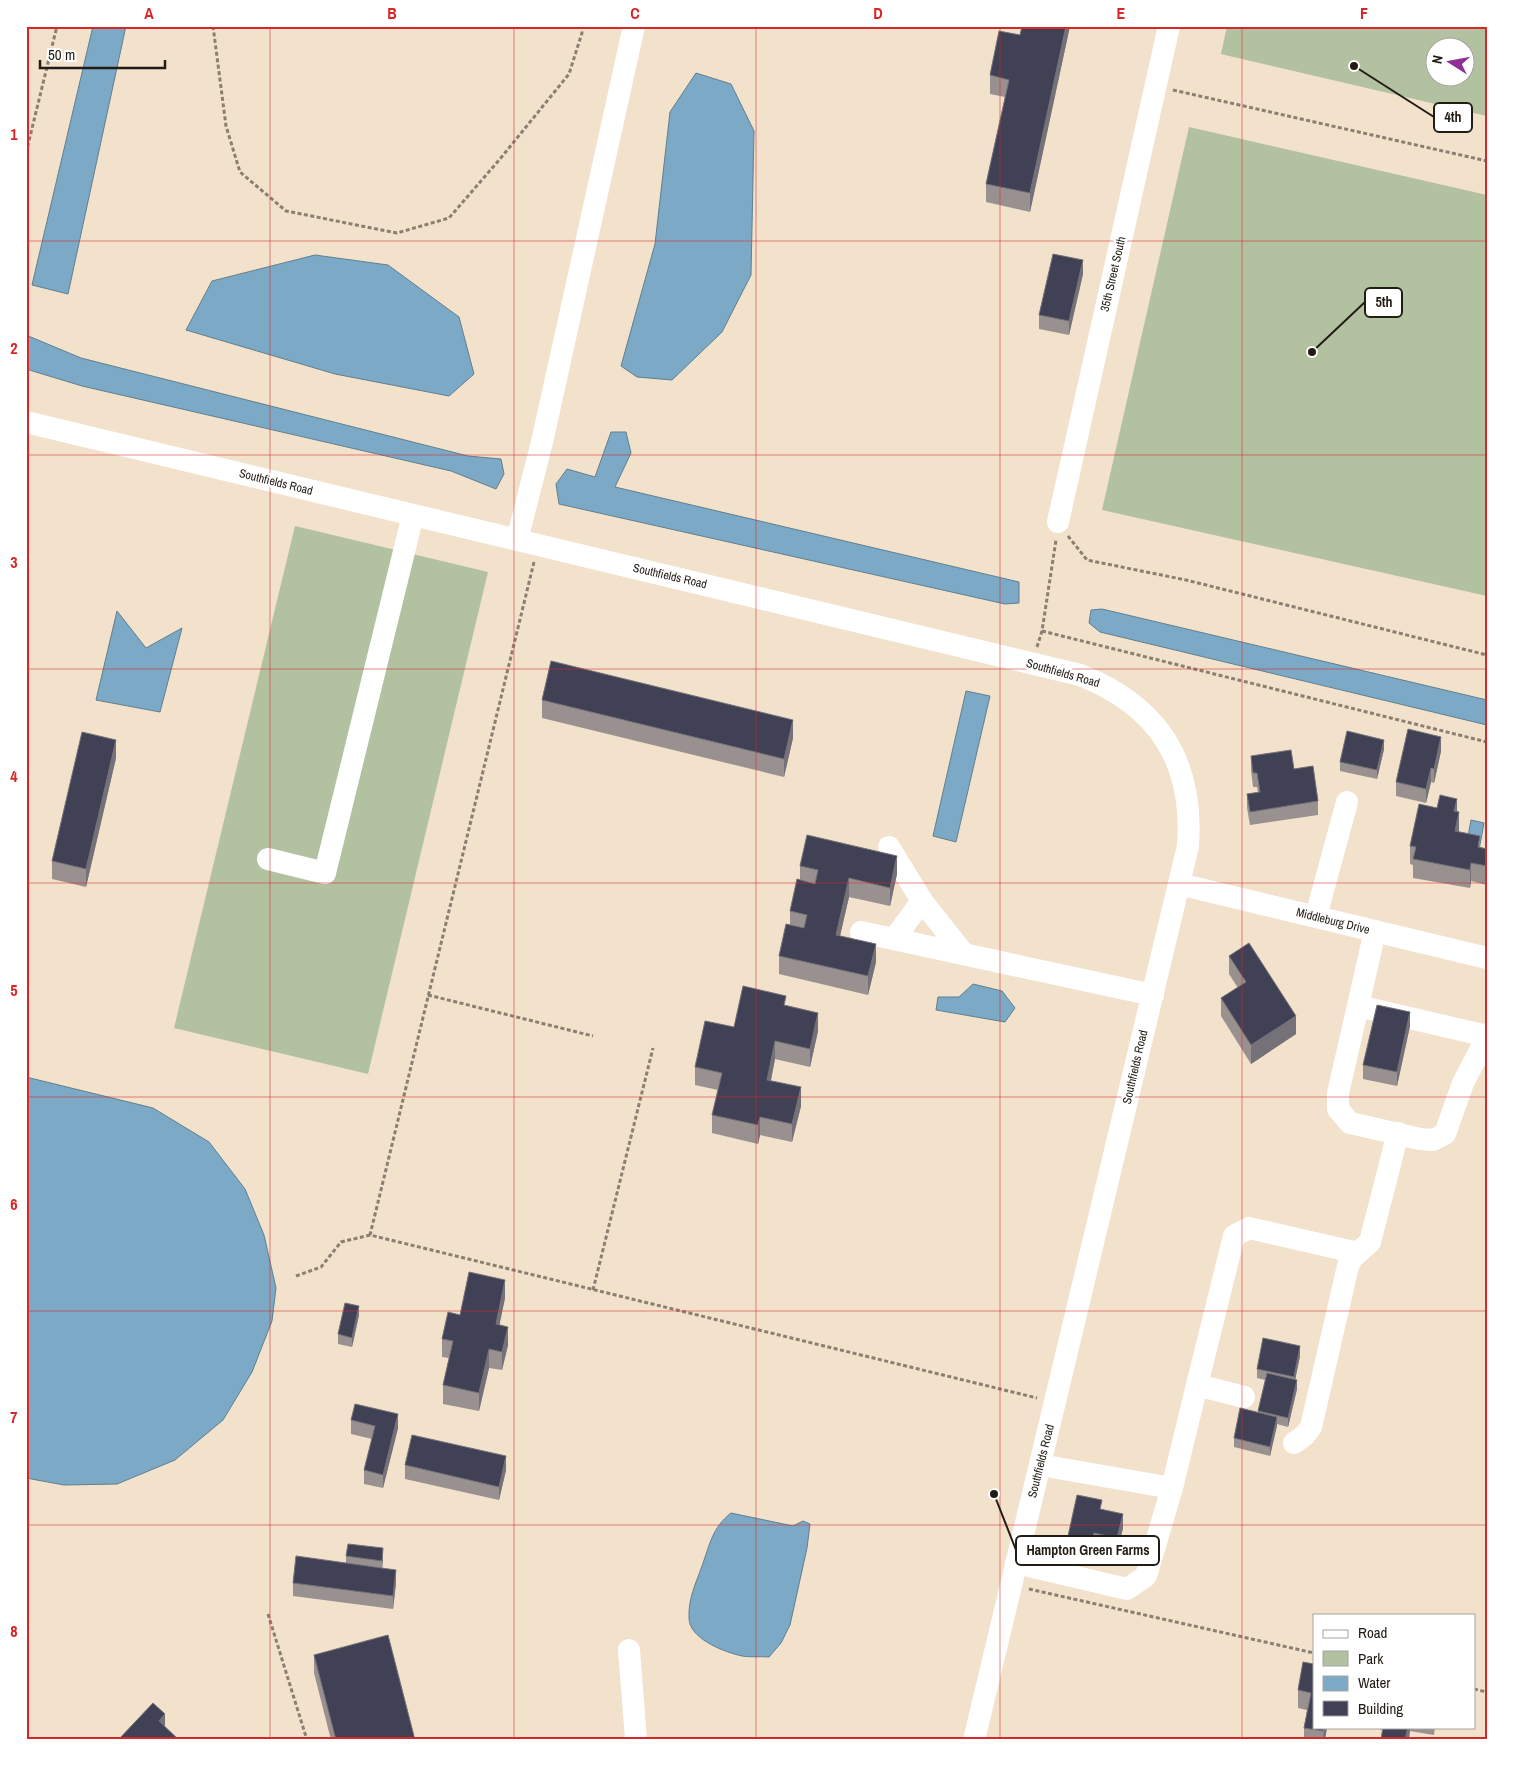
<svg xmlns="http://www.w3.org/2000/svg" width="1513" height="1766" font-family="'Archivo Narrow',sans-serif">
<rect width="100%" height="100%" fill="#f2e1cb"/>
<!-- green -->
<g fill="#b2c2a1" fill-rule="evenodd">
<path d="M1227,26H1487V116L1221,54ZM1436,48H1466V78H1436Z"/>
<polygon points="1189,127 1487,195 1487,596 1102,510"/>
<polygon points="295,526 488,572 368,1074 174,1028"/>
</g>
<!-- water -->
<g fill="#7ca9c5" stroke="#617f90">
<polygon points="93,26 126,26 68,294 32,285"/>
<polygon points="696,73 731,84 754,131 751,275 722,332 672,380 637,377 621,366 655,244 670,112"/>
<polygon points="315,255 388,265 459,317 474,374 449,396 335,374 186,330 212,281"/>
<polygon points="26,335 81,358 468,456 501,459 504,474 496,489 451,471 82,386 26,369"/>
<polygon points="611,432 626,432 631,453 615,487 1019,582 1019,603 1005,604 559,504 556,484 567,469 595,477"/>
<polygon points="1102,609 1487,700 1487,725 1100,632 1089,623 1091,610"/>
<polygon points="117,611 146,648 182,628 160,712 96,700"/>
<polygon points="966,691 990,696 956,842 933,836"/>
<polygon points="1471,820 1484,823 1479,850 1466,847"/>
<polygon points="973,984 1002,991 1015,1008 1005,1022 936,1010 938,997 959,997"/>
<polygon points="26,1077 153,1108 209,1142 245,1189 264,1235 276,1288 272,1321 252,1372 223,1420 175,1460 117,1484 64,1485 26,1478"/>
<path d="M731,1513L793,1526L803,1521L810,1524L807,1548L790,1625L781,1643L769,1657C759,1656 748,1658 738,1655C722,1651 689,1638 689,1618C688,1599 696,1583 702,1566C710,1544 712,1528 731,1513Z"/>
</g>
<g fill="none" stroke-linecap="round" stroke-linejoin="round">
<!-- path -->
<g stroke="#8a7f70" stroke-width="3" stroke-dasharray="4 2.5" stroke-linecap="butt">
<polyline points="213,26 226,126 240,172 286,211 397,233 449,218 500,159 569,74 582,33 581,26"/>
<polyline points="1173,90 1487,161"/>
<polyline points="26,153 57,26"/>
<polyline points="1068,536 1087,560 1186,580 1487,655"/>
<polyline points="534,562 370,1235 1037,1398"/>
<polyline points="1042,631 1487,742"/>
<polyline points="1037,647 1042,631 1056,540"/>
<polyline points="428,995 593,1036"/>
<polyline points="296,1276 321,1267 341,1242 370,1235"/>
<polyline points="593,1290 653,1048"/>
<polyline points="1029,1589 1314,1653"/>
<polyline points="268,1614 307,1740"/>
<polyline points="1474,1689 1487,1692"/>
</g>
<!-- minor -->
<g stroke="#fff" stroke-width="22">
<path d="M26,422L1080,675C1159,706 1194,762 1188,846L974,1740"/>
<polyline points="1058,522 1169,26"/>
<polyline points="517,540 542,442 634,26"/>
<polyline points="889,847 922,901 964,954"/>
<polyline points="268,859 325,873 413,515"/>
<polyline points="1179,884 1487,958"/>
<polyline points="1316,916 1347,802"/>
<polyline points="1375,931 1358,1006 1487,1036"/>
<polyline points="861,932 1153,995"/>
<polyline points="894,939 922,901"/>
<polyline points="1358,1006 1338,1093 1338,1109 1350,1123 1368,1127 1420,1139 1433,1140 1445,1134 1463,1083 1487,1037"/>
<polyline points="1197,1385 1234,1236 1249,1228 1358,1253"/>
<polyline points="1294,1443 1305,1435 1311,1427 1348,1266 1352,1258 1370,1242 1398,1133"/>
<polyline points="1172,1488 1197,1385 1244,1397"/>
<polyline points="1016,1563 1127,1589 1146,1576 1172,1488 1040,1465"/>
<polyline points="629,1650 636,1740"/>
</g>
</g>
<!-- wall -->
<g fill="#999190">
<polygon points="1022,26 1070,26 1030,212 986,202 986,184 1005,97 990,94 990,75 1020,35"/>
<polygon points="1083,274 1069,335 1039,329 1039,315"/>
<polygon points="542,700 793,738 784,777 542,718"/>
<polygon points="1384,749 1377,779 1340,771 1340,762"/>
<polygon points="1441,751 1434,783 1431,782 1426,803 1396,796 1396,782"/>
<polygon points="1251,756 1294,769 1318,801 1318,815 1250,825 1247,808 1247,794 1258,793 1257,787 1253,787 1251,770"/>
<polygon points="116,758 86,887 52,879 52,861"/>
<polygon points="1457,811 1459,830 1459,832 1480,847 1487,849 1487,885 1471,881 1470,888 1413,878 1413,865 1410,864 1410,846"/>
<polygon points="800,866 897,874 890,906 849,897 840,936 876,962 868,995 779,974 779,956 790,925 790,911 800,880"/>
<polygon points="1229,956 1296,1034 1251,1064 1221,1016 1221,998 1238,988 1229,974"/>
<polygon points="786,1006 818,1031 810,1067 775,1059 771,1081 801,1106 792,1142 760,1135 758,1144 712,1133 712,1115 718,1090 695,1085 695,1067 734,1027"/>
<polygon points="1410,1026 1397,1086 1363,1079 1363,1065"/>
<polygon points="505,1298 499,1325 508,1345 502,1370 489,1368 479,1411 443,1404 443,1385 449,1358 442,1357 442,1339 460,1315"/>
<polygon points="359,1315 352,1347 338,1344 338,1334"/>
<polygon points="1300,1356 1295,1379 1297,1389 1288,1427 1277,1424 1270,1456 1234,1447 1234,1438 1258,1412 1265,1380 1257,1378 1257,1369"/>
<polygon points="351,1420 398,1428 383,1488 364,1484 364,1470 372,1439 351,1434"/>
<polygon points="405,1465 506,1470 499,1500 405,1479"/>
<polygon points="1102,1510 1123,1528 1117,1552 1094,1547 1092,1555 1068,1550 1068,1536"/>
<polygon points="346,1556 383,1558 382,1568 396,1583 393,1609 293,1596 293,1583 346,1563"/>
<polygon points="314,1655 415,1740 331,1740 314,1673"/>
<polygon points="1303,1662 1327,1727 1325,1740 1304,1740 1304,1728 1307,1710 1298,1708 1298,1690"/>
<polygon points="1370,1727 1435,1727 1434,1735 1410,1731 1381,1739 1383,1730"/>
</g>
<!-- shaded-wall -->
<g fill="#757178">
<polygon points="1066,26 1070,26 1030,212 1030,193"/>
<polygon points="1083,260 1083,274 1069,335 1069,321"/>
<polygon points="793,720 793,738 784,777 784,759"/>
<polygon points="1441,737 1441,751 1434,783 1434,769"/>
<polygon points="116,740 116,758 86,887 86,869"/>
<polygon points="1384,740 1384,749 1377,779 1377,770"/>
<polygon points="1431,768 1431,782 1426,803 1426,789"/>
<polygon points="1457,799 1457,817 1454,811"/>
<polygon points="1459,812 1459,830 1455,849 1455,831"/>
<polygon points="897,856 897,874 890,906 890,888"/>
<polygon points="1471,863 1471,881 1470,888 1470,870"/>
<polygon points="849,878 849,897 836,953 836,935"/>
<polygon points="876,944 876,962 868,995 868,976"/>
<polygon points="1410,1012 1410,1026 1397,1086 1397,1072"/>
<polygon points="818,1013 818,1031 810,1067 810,1049"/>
<polygon points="1296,1016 1296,1034 1251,1064 1251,1045"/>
<polygon points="775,1041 775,1059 767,1098 767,1080"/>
<polygon points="801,1087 801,1106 792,1142 792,1124"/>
<polygon points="760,1117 760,1135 758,1144 758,1125"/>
<polygon points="505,1280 505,1298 496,1342 496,1324"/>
<polygon points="359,1306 359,1315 352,1347 352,1338"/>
<polygon points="508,1327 508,1345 502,1370 502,1352"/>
<polygon points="1300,1346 1300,1356 1294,1386 1294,1377"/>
<polygon points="489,1349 489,1368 479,1411 479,1393"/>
<polygon points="1297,1380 1297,1389 1288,1427 1288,1418"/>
<polygon points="398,1414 398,1428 383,1488 383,1475"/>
<polygon points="1277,1417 1277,1426 1270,1456 1270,1447"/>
<polygon points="506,1456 506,1470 499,1500 499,1487"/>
<polygon points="1123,1514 1123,1528 1117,1552 1117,1538"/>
<polygon points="1094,1533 1094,1547 1092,1555 1092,1541"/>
<polygon points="383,1548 383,1558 382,1570 382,1561"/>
<polygon points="396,1570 396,1583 393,1609 393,1596"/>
<polygon points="165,1714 165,1733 159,1721"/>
<polygon points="1324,1727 1327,1727 1325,1740 1323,1740"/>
<polygon points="1408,1727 1410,1727 1410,1731 1409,1740 1405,1740"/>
</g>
<!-- building -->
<g fill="#404155" stroke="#757178">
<polygon points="1022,26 1066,26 1030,193 986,184 1009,80 990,75 999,31 1020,35"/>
<polygon points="1053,254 1083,260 1069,321 1039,315"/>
<polygon points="551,661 793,720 784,759 542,700"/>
<polygon points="1408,729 1441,737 1434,769 1431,768 1426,789 1396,782"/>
<polygon points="1347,731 1384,740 1377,770 1340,762"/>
<polygon points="82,732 116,740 86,869 52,861"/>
<polygon points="1291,750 1294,769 1313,766 1318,801 1250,812 1247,794 1260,792 1257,773 1253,773 1251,756"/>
<polygon points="1440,795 1457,799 1454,811 1459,812 1455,831 1480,836 1478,847 1487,849 1487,866 1471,863 1470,870 1413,859 1416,847 1410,846 1419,804 1437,808"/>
<polygon points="807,835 897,856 890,888 849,878 836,935 876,944 868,976 779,956 786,924 804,928 807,915 790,911 797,879 815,884 818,870 800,866"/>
<polygon points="1249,943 1296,1016 1251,1045 1221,998 1246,982 1229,956"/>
<polygon points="743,986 786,996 784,1005 818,1013 810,1049 775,1041 767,1080 801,1087 792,1124 760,1117 758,1125 712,1115 722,1073 695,1067 705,1021 734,1027"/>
<polygon points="1377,1005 1410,1012 1397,1072 1363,1065"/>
<polygon points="469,1272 505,1280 496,1324 508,1327 502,1352 489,1349 479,1393 443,1385 453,1341 442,1339 448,1312 460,1315"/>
<polygon points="345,1303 359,1306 352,1338 338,1334"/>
<polygon points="1263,1338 1300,1346 1294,1377 1257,1369"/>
<polygon points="1267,1373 1297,1380 1288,1418 1258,1411"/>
<polygon points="355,1404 398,1414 383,1475 364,1470 375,1426 351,1420"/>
<polygon points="1240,1408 1277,1417 1270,1447 1234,1438"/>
<polygon points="412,1435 506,1456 499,1487 405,1465"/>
<polygon points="1077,1495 1102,1500 1100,1509 1123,1514 1117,1538 1094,1533 1092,1541 1068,1536"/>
<polygon points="348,1544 383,1548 382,1561 346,1556"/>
<polygon points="296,1556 396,1570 393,1596 293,1583"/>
<polygon points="388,1635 415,1740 336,1740 314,1655"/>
<polygon points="1303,1662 1314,1664 1314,1727 1324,1727 1323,1731 1304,1728 1311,1693 1298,1690"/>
<polygon points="153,1703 165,1714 159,1721 179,1740 118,1740"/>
<polygon points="1383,1727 1408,1727 1405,1740 1372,1740 1373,1738 1381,1739"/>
</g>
<!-- grid -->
<path fill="none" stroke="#d62828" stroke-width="1" stroke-opacity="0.55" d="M270,26V1740M514,26V1740M756,26V1740M1000,26V1740M1242,26V1740M26,241H1487M26,455H1487M26,669H1487M26,883H1487M26,1097H1487M26,1311H1487M26,1525H1487"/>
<g text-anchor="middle" stroke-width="5" stroke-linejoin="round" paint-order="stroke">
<!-- street labels -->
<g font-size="12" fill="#221c14" stroke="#fff">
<text transform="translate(1113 274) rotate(-77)" y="4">35th Street South</text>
<text transform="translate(276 482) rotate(14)" y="4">Southfields Road</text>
<text transform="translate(670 576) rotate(13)" y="4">Southfields Road</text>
<text transform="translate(1063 673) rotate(16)" y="4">Southfields Road</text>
<text transform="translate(1333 921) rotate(14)" y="4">Middleburg Drive</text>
<text transform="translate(1135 1067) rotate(-77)" y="4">Southfields Road</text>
<text transform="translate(1041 1461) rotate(-76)" y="4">Southfields Road</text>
</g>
</g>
<!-- callouts -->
<path fill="none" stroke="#221c14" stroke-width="2" d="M1354 66L1434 117M1312 352L1365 302M994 1494L1016 1550"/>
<g fill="#221c14" stroke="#fff" stroke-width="2">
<circle cx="1354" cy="66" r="5"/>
<circle cx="1312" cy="352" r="5"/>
<circle cx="994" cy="1494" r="5"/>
</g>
<g fill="#fff" stroke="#221c14" stroke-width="2">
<rect x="1434" y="103" width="38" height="29" rx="5"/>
<rect x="1365" y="288" width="37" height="29" rx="5"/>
<rect x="1016" y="1536" width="143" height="29" rx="5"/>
</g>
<g font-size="14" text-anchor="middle" font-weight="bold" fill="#221c14">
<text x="1453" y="122">4th</text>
<text x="1384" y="307">5th</text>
<text x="1088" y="1555">Hampton Green Farms</text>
</g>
<!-- border -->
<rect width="1513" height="1766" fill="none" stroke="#ffffff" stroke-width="55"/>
<!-- legend -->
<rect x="1313" y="1614" width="162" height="115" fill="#ffffff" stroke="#a7a4a1"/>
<rect x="1323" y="1630" width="25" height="8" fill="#ffffff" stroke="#a7a4a1"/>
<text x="1358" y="1638" font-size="15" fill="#221c14">Road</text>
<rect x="1323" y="1651" width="25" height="15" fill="#b2c2a1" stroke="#a7a4a1"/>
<text x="1358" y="1664" font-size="15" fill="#221c14">Park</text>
<rect x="1323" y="1676" width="25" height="15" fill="#7ca9c5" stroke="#a7a4a1"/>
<text x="1358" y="1688" font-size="15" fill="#221c14">Water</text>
<rect x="1323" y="1701" width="25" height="15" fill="#404155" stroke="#a7a4a1"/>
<text x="1358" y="1714" font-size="15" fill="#221c14">Building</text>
<!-- north arrow -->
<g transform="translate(1450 62) rotate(281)"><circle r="24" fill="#ffffff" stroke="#a7a4a1"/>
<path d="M0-4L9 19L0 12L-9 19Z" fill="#912e95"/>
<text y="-8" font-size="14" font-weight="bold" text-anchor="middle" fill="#221c14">N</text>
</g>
<!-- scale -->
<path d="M40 60v8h125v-8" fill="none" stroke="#221c14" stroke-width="2.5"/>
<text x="48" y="60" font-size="15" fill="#221c14" stroke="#ffffff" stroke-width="4" paint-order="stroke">50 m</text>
<rect x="28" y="28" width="1458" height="1710" fill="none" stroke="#d62828" stroke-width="2"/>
<g font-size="16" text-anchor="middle" font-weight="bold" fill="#d62828">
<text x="149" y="19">A</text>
<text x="392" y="19">B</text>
<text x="635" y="19">C</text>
<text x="878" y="19">D</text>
<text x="1121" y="19">E</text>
<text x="1364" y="19">F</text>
<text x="14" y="140">1</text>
<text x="14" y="354">2</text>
<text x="14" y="568">3</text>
<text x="14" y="782">4</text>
<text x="14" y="996">5</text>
<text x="14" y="1210">6</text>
<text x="14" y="1423">7</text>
<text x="14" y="1637">8</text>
</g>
</svg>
